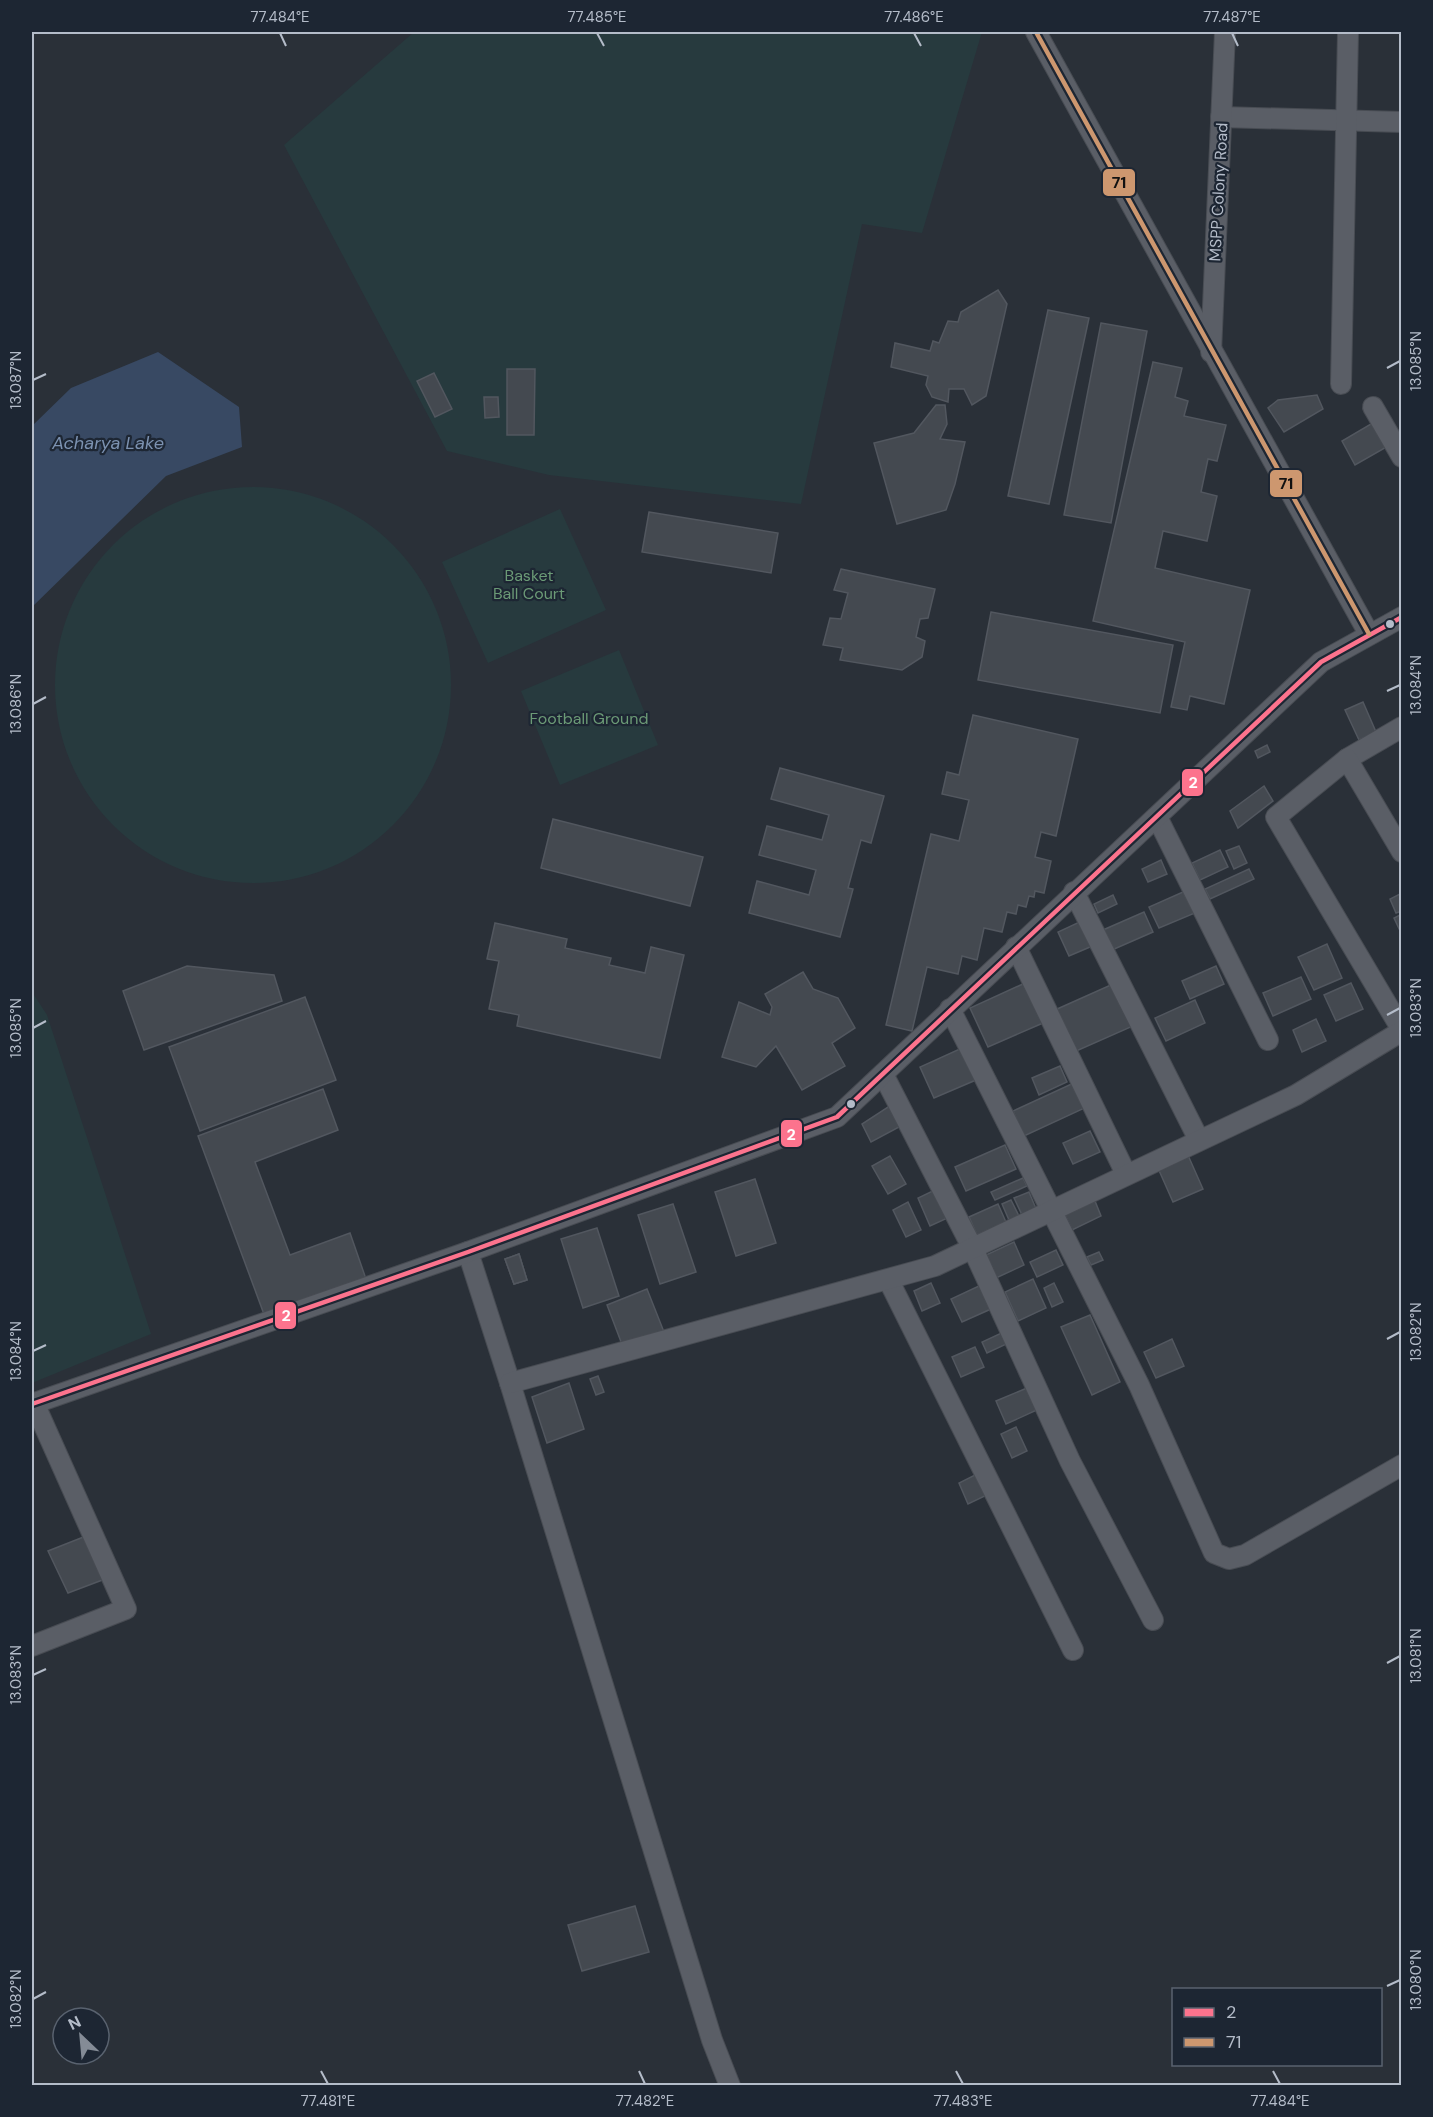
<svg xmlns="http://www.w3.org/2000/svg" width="1433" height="2117" font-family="'DM Sans',sans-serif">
<rect width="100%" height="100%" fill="#2a3038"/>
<!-- green -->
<g fill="#273a3e">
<polygon points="414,32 982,32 922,233 862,224 801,504 549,475 447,451 284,145"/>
<circle cx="253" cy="685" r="198"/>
<polygon points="560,509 606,610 488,663 442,562"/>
<polygon points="619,650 658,745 560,785 521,691"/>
<polygon points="32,992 47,1015 151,1334 32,1383"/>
</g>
<!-- water -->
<polygon fill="#384963" points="158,352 239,407 242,447 166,476 32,607 32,426 71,388"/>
<!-- building -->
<g fill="#444950" stroke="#52575f" stroke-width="1.5">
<polygon points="998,290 1007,304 986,396 972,405 964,389 949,389 948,402 932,397 926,385 928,376 891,367 895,343 930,351 933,341 939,343 948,321 958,322 961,312"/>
<polygon points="1048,310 1089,318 1049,504 1008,496"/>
<polygon points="1101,323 1147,331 1111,523 1064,515"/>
<polygon points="1153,362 1182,368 1175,397 1188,401 1184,416 1226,425 1217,461 1208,459 1201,492 1217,496 1207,541 1163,531 1155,568 1250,590 1224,704 1190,696 1187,710 1171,707 1185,642 1093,621"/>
<polygon points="507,369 535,369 534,435 507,435"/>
<polygon points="434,373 452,409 435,417 417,381"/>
<polygon points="1317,395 1323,409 1284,432 1268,408 1278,400"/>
<polygon points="484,397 498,397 499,417 485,418"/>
<polygon points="936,405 945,405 947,424 940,439 965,442 955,484 946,510 897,524 874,443 914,433"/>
<polygon points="1376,421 1390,445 1355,465 1342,441"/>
<polygon points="649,512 778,533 771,573 642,552"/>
<polygon points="841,569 935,589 928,618 920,619 916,637 925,641 922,657 902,670 840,660 843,648 823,645 830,618 841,619 848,593 834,590"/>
<polygon points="991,612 1173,645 1160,713 978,680"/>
<polygon points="1363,702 1376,732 1359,740 1345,710"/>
<polygon points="973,715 1078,739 1056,836 1041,832 1035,857 1051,861 1044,893 1035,891 1034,897 1029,896 1026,907 1018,905 1016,914 1007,912 1002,932 984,928 977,960 962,956 958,974 927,967 912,1031 886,1025 931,834 959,841 969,800 942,794 947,772 959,775"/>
<polygon points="1267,745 1270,752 1258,758 1255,751"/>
<polygon points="780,768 884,796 871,843 861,840 848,888 853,889 840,937 749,913 757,881 809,895 816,870 759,855 767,826 822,840 829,815 771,799"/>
<polygon points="1264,786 1273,801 1238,828 1230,811"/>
<polygon points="553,819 703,857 690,906 541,868"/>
<polygon points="1239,846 1247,863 1234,869 1226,851"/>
<polygon points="1220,850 1228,867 1200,880 1192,863"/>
<polygon points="1161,860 1167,874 1148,882 1142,869"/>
<polygon points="1249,869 1254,879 1210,899 1205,889"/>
<polygon points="1183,892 1195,913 1159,928 1149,907"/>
<polygon points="1402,893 1402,911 1396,913 1390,899"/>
<polygon points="1113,895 1117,904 1098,913 1094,904"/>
<polygon points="1144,912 1153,932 1112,950 1103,930"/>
<polygon points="1402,914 1402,935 1394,918"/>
<polygon points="1086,919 1097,944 1069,956 1058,932"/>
<polygon points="495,923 567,939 565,948 611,958 609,965 645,973 651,947 684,955 660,1058 517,1026 519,1015 489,1009 499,961 487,959"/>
<polygon points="1327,944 1342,978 1314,990 1298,957"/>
<polygon points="187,966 274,975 282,1001 144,1050 123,991"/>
<polygon points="1216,966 1224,984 1190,999 1182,981"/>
<polygon points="803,972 813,989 838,998 855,1028 832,1043 845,1066 802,1090 776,1046 756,1067 722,1057 739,1002 770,1015 772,1007 765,994"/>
<polygon points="1301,977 1311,999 1273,1016 1263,993"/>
<polygon points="1025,983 1043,1023 988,1047 970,1008"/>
<polygon points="1351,983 1363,1009 1336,1021 1324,995"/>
<polygon points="1113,984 1133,1026 1074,1052 1055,1010"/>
<polygon points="305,997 336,1080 200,1131 169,1047"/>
<polygon points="1195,1000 1205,1023 1166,1041 1155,1018"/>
<polygon points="1316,1019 1326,1041 1302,1052 1293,1030"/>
<polygon points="962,1048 976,1080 934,1098 920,1067"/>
<polygon points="1060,1066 1067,1082 1039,1095 1032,1078"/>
<polygon points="1078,1081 1089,1106 1024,1136 1013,1111"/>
<polygon points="323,1089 338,1130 255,1162 290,1255 350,1233 366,1279 265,1317 198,1136"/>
<polygon points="891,1105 901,1126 871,1142 862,1124"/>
<polygon points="1090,1131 1100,1152 1073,1164 1063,1143"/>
<polygon points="1005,1145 1016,1169 966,1191 955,1167"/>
<polygon points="1187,1153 1203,1189 1173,1202 1157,1166"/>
<polygon points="890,1156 906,1184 888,1194 872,1166"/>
<polygon points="1023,1178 1027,1186 995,1200 991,1192"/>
<polygon points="755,1179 776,1243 736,1256 715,1192"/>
<polygon points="939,1188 952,1216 930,1226 918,1198"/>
<polygon points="1029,1192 1037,1211 1023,1217 1014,1198"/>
<polygon points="1011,1200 1019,1216 1009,1220 1002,1204"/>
<polygon points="1095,1201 1101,1216 1072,1230 1065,1215"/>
<polygon points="908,1202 921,1230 906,1237 893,1210"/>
<polygon points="673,1204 696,1272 660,1284 638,1215"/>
<polygon points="998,1204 1006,1222 977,1235 969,1217"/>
<polygon points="597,1228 619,1296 583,1308 561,1239"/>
<polygon points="1014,1242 1024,1265 996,1278 986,1255"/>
<polygon points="1056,1250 1063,1265 1037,1277 1030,1262"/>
<polygon points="1099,1252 1103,1260 1091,1265 1087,1257"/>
<polygon points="519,1254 527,1280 514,1284 505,1259"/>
<polygon points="519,1254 527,1280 514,1284 505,1259"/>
<polygon points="1033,1279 1046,1308 1018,1321 1005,1292"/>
<polygon points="931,1283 940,1303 922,1311 914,1291"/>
<polygon points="1054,1283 1063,1302 1052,1307 1044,1288"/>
<polygon points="981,1285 991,1309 962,1322 951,1299"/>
<polygon points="647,1289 664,1332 623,1347 607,1305"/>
<polygon points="1090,1315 1120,1382 1092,1395 1061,1327"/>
<polygon points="1008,1330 1013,1341 987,1353 982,1342"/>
<polygon points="1172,1339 1184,1366 1156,1378 1144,1352"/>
<polygon points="975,1347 984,1367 961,1377 952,1357"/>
<polygon points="598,1376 604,1392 596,1395 590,1379"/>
<polygon points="569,1383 584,1429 547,1443 532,1397"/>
<polygon points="1027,1388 1037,1410 1006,1424 996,1401"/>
<polygon points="1016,1427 1027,1451 1012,1458 1001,1434"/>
<polygon points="979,1473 989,1494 968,1504 959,1483"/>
<polygon points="86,1536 105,1579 68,1593 48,1551"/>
<polygon points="635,1906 649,1952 582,1971 568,1925"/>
</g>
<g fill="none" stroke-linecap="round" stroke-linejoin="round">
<defs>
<g id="minor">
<polyline points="1036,32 1369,634"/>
<polyline points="1221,117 1402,122"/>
<polyline points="1211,352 1225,32"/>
<polyline points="1341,384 1348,32"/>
<polyline points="1373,407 1402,457"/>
<polyline points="1347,759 1402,727"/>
<polyline points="1157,817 1268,1040"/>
<polyline points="1402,852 1347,759 1276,817 1402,1030"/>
<polyline points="1074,892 1199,1140"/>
<polyline points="1016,947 1126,1174"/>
<polyline points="950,1009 1139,1385 1214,1553 1229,1559 1245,1555 1402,1465"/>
<polyline points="883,1074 973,1249 1070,1461 1153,1620"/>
<polyline points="468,1252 510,1383 712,2040 730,2086"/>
<polyline points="889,1281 1073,1650"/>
<polyline points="510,1383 935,1266 1296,1095 1402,1031"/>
<polyline points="32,1404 468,1252 837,1117 1321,662 1402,617"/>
<polyline points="32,1646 126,1609 34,1403"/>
</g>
</defs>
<!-- minor casing -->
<use href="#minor" stroke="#484c53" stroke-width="22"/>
<!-- minor -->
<use href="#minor" stroke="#5a5e66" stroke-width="20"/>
<defs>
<polyline id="bus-1" points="32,1404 468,1252 837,1117 1321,662 1402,617"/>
<polyline id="bus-2" points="1036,32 1369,634"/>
</defs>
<!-- bus-1 casing -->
<use href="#bus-1" stroke="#1d2633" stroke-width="9"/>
<!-- bus-2 casing -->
<use href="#bus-2" stroke="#1d2633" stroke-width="9"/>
<!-- bus-1 -->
<use href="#bus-1" stroke="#fc738d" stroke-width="4.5"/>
<!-- bus-2 -->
<use href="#bus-2" stroke="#cd976f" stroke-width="4.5"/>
</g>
<!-- ticks -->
<path fill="none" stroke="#b4bcc9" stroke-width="2" d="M280,33L286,46M597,33L604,46M914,33L921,46M1232,33L1238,46M1387,368L1400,361M33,380L46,374M1387,691L1400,685M33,704L46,697M1387,1015L1400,1008M33,1028L46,1021M1387,1339L1400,1332M33,1351L46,1345M1387,1663L1400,1656M33,1675L46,1669M1387,1986L1400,1980M33,1999L46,1992M321,2071L328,2084M639,2071L645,2084M956,2071L963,2084M1273,2071L1280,2084"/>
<!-- markers -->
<g fill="#b4bcc9" stroke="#1d2633" stroke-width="2">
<circle cx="1390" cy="624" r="5"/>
<circle cx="851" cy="1104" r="5"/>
</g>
<g text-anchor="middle" stroke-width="4.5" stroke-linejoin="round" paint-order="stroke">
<!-- street labels -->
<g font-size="16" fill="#b4bcc9" stroke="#1d2633">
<text transform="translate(1218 192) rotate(-87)" y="6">MSPP Colony Road</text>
</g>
<!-- park labels -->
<g font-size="16" fill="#6b9a76" stroke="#1d2633">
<text x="529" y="581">Basket<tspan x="529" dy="18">Ball Court</tspan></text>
<text x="589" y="724">Football Ground</text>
</g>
<!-- water labels -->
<g font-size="18" font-style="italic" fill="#7c92b1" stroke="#1d2633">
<text x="108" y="449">Acharya Lake</text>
</g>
</g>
<g stroke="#1d2633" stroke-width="2">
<rect x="1102" y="168" width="34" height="29" rx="6" fill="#cd976f"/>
<rect x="1269" y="469" width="34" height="29" rx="6" fill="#cd976f"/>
<rect x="1181" y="768" width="23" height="29" rx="6" fill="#fc738d"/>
<rect x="780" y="1119" width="23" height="29" rx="6" fill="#fc738d"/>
<rect x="274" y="1301" width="23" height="29" rx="6" fill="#fc738d"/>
</g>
<g font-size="16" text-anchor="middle" font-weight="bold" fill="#fff">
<text x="1193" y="788">2</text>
<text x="791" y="1140">2</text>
<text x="286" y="1321">2</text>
</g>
<g font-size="16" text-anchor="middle" font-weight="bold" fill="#111">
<text x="1119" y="188">71</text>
<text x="1286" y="489">71</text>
</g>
<!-- border -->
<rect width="1433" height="2117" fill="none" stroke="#1d2633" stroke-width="66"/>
<!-- legend -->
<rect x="1172" y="1988" width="210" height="78" fill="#1d2633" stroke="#59626f" stroke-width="1.5"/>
<rect x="1184" y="2008" width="30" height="9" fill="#fc738d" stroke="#59626f" stroke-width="1.5"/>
<text x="1226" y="2018" font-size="18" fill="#b4bcc9">2</text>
<rect x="1184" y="2038" width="30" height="9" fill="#cd976f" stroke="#59626f" stroke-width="1.5"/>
<text x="1226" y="2048" font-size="18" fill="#b4bcc9">71</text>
<!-- north arrow -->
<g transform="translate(81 2036) rotate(334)"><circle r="28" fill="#1d2633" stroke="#59626f" stroke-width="1.5"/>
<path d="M0-4.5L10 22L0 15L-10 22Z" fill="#848b96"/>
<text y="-9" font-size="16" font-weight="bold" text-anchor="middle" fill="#b4bcc9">N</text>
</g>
<rect x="33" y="33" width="1367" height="2051" fill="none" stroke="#b4bcc9" stroke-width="2"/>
<g font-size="15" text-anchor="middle" fill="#b4bcc9">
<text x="280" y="22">77.484°E</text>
<text x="597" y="22">77.485°E</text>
<text x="914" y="22">77.486°E</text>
<text x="1232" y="22">77.487°E</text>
<text transform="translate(1416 361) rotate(-90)" y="5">13.085°N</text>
<text transform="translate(16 380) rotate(-90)" y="5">13.087°N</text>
<text transform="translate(1416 685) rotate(-90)" y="5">13.084°N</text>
<text transform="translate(16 704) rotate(-90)" y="5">13.086°N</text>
<text transform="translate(1416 1008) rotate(-90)" y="5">13.083°N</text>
<text transform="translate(16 1028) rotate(-90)" y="5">13.085°N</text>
<text transform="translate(1416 1332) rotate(-90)" y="5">13.082°N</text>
<text transform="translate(16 1351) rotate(-90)" y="5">13.084°N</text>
<text transform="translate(1416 1656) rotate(-90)" y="5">13.081°N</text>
<text transform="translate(16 1675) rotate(-90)" y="5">13.083°N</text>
<text transform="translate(1416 1980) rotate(-90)" y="5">13.080°N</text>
<text transform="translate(16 1999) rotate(-90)" y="5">13.082°N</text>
<text x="328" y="2106">77.481°E</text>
<text x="645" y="2106">77.482°E</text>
<text x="963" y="2106">77.483°E</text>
<text x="1280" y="2106">77.484°E</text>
</g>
</svg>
